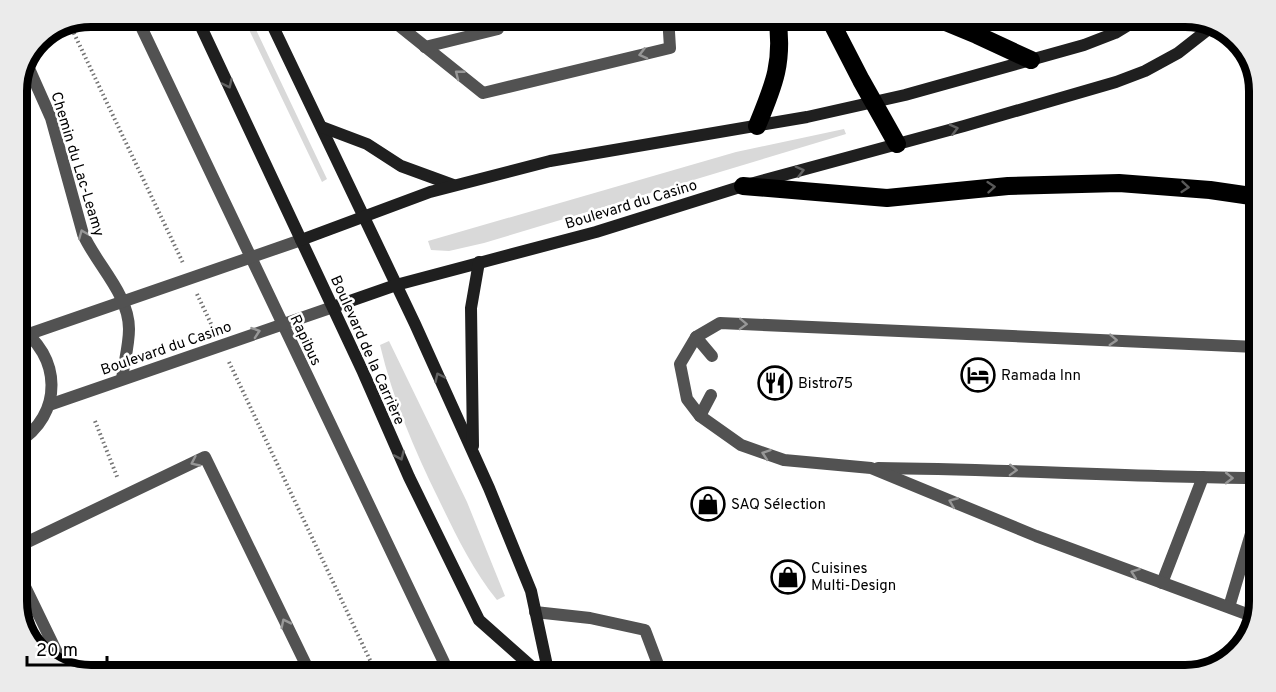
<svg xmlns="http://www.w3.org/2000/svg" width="1276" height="692" font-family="Overpass,sans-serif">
<rect width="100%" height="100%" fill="#fff"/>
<!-- grass -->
<g fill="#d9d9d9">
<polygon points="243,17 250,17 327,179 322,182"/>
<polygon points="844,129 846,134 484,243 449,251 431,250 428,241 736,152"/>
<path d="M389,341L467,502L505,596L497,600C472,569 456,535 439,500C414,449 393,400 380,345Z"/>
</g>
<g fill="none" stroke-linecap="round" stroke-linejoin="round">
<!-- path -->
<g stroke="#747474" stroke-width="4" stroke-dasharray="1.5 3" stroke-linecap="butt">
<polyline points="70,25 183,263"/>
<polyline points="197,294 213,328"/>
<polyline points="229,362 377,675"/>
<polyline points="95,421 118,479"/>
</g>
<!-- lane -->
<g stroke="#525252" stroke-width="12">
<polyline points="136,16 450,675"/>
<polyline points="387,16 483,93 670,48 668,16"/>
<polyline points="532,21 550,16"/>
<polyline points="425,47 498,29"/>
<path d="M27,64L51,118L83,234C96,264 129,294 129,329C129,345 124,363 122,379"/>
<path d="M17,326C62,355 64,415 17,443"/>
<polyline points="29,334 301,240"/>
<polyline points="696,337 712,356"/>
<polyline points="49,405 333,307"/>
<polyline points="700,416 711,395"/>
<path d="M878,468C1003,469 1129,477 1254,478"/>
<polyline points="17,547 205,457 311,675"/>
<polyline points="17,570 65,669"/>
<polyline points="1162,583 1203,477"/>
<polyline points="1229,607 1253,527"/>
<polyline points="535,612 590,618 645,630 662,675"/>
<polyline points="1252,616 1036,536 871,468 784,460 741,445 700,416 687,399 680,364 696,337 720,323 1256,347"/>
<polyline points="1032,668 1047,675"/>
</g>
<!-- secondary -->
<g stroke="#1f1f1f" stroke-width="12">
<polyline points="196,16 363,372 409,477 479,620 541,675"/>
<polyline points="268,16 415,324 489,488 531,591 549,675"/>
<polyline points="322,127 367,144 401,166 453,185"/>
<polyline points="301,240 430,192 550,161 807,117 905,95 1084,45 1115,33 1143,16"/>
<polyline points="333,307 396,285 596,232 743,186 964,126 1116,82 1145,71 1178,53 1215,24"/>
<polyline points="473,446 471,308 479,262"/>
</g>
<!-- highway -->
<g stroke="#000" stroke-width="18">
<polyline points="828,16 861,80 897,144"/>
<polyline points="931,16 977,35 1031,60"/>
<path d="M757,126C774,85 784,62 777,16"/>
<polyline points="743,186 887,198 1008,186 1119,183 1210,190 1258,197"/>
</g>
</g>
<!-- one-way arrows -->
<defs><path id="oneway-chevron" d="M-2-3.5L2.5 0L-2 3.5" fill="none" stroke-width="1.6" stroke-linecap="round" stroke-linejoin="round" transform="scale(1.5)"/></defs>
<g stroke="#979797">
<use href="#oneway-chevron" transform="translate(643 54) rotate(166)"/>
<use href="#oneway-chevron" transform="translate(459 74) rotate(-142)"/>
<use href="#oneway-chevron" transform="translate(83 234) rotate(-112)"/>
<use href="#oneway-chevron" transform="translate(743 324) rotate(2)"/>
<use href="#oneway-chevron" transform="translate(256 332) rotate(-19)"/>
<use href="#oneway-chevron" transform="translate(1113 340) rotate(3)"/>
<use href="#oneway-chevron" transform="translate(766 454) rotate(-161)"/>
<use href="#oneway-chevron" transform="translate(195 462) rotate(155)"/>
<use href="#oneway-chevron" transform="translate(1013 470) rotate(2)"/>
<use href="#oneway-chevron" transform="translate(1229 478) rotate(1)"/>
<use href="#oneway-chevron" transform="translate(953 502) rotate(-158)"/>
<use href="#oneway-chevron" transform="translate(1135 573) rotate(-160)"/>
<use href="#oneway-chevron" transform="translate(285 623) rotate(-116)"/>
</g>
<g stroke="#626262">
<use href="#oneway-chevron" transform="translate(228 84) rotate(65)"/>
<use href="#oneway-chevron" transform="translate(954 129) rotate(-15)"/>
<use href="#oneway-chevron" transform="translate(800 171) rotate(-15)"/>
<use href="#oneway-chevron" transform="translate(439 377) rotate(-115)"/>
<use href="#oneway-chevron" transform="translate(400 456) rotate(66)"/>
</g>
<g stroke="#595959">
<use href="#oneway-chevron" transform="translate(991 187) rotate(-5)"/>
<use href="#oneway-chevron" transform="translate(1185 187) rotate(5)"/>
</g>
<!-- icons -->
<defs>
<symbol id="hotel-ring" viewBox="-11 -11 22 22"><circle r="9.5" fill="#fff" stroke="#000" stroke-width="1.5"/><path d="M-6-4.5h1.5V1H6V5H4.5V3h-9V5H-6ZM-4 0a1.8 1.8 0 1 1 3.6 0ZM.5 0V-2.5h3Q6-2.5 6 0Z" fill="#000"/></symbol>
<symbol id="restaurant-ring" viewBox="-11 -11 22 22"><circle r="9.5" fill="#fff" stroke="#000" stroke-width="1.5"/><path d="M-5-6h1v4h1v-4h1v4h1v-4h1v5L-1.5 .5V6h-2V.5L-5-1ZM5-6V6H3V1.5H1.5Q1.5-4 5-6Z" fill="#000"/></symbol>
<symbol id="shop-ring" viewBox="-11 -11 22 22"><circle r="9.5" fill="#fff" stroke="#000" stroke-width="1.5"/><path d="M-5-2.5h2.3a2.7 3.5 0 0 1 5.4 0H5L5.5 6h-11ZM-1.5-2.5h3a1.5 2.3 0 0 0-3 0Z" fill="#000"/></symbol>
</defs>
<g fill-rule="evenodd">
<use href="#hotel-ring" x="959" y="356" width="38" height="38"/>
<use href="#restaurant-ring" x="756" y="364" width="38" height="38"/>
<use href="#shop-ring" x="689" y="485" width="38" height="38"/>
<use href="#shop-ring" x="769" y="558" width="38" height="38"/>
</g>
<g text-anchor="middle" stroke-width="5" stroke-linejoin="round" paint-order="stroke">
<!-- street labels -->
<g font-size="15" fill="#000" stroke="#fff">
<text transform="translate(78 164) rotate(73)" y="5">Chemin du Lac-Leamy</text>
<text transform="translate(631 204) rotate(-17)" y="5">Boulevard du Casino</text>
<text transform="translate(306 340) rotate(65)" y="5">Rapibus</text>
<text transform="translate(166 348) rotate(-19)" y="5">Boulevard du Casino</text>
<text transform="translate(368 350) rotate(66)" y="5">Boulevard de la Carrière</text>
</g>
<!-- poi labels -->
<g font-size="15" fill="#000" stroke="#fff" text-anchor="start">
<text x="1001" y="380">Ramada Inn</text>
<text x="798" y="388">Bistro75</text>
<text x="731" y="509">SAQ Sélection</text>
<text x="811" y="573">Cuisines<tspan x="811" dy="17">Multi-Design</tspan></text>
</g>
</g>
<!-- crop -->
<path d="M0 0H1276V692H0ZM91 27H1185A64 64 0 0 1 1249 91V601A64 64 0 0 1 1185 665H91A64 64 0 0 1 27 601V91A64 64 0 0 1 91 27Z" fill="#ebebeb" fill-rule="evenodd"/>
<path fill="none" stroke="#000" stroke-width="8" d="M91 27H1185A64 64 0 0 1 1249 91V601A64 64 0 0 1 1185 665H91A64 64 0 0 1 27 601V91A64 64 0 0 1 91 27Z"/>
<!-- scale -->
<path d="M27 656v9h80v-9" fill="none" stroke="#000000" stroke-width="3"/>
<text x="36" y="656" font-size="18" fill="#000000" stroke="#ffffff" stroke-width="4.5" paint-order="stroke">20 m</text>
</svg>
